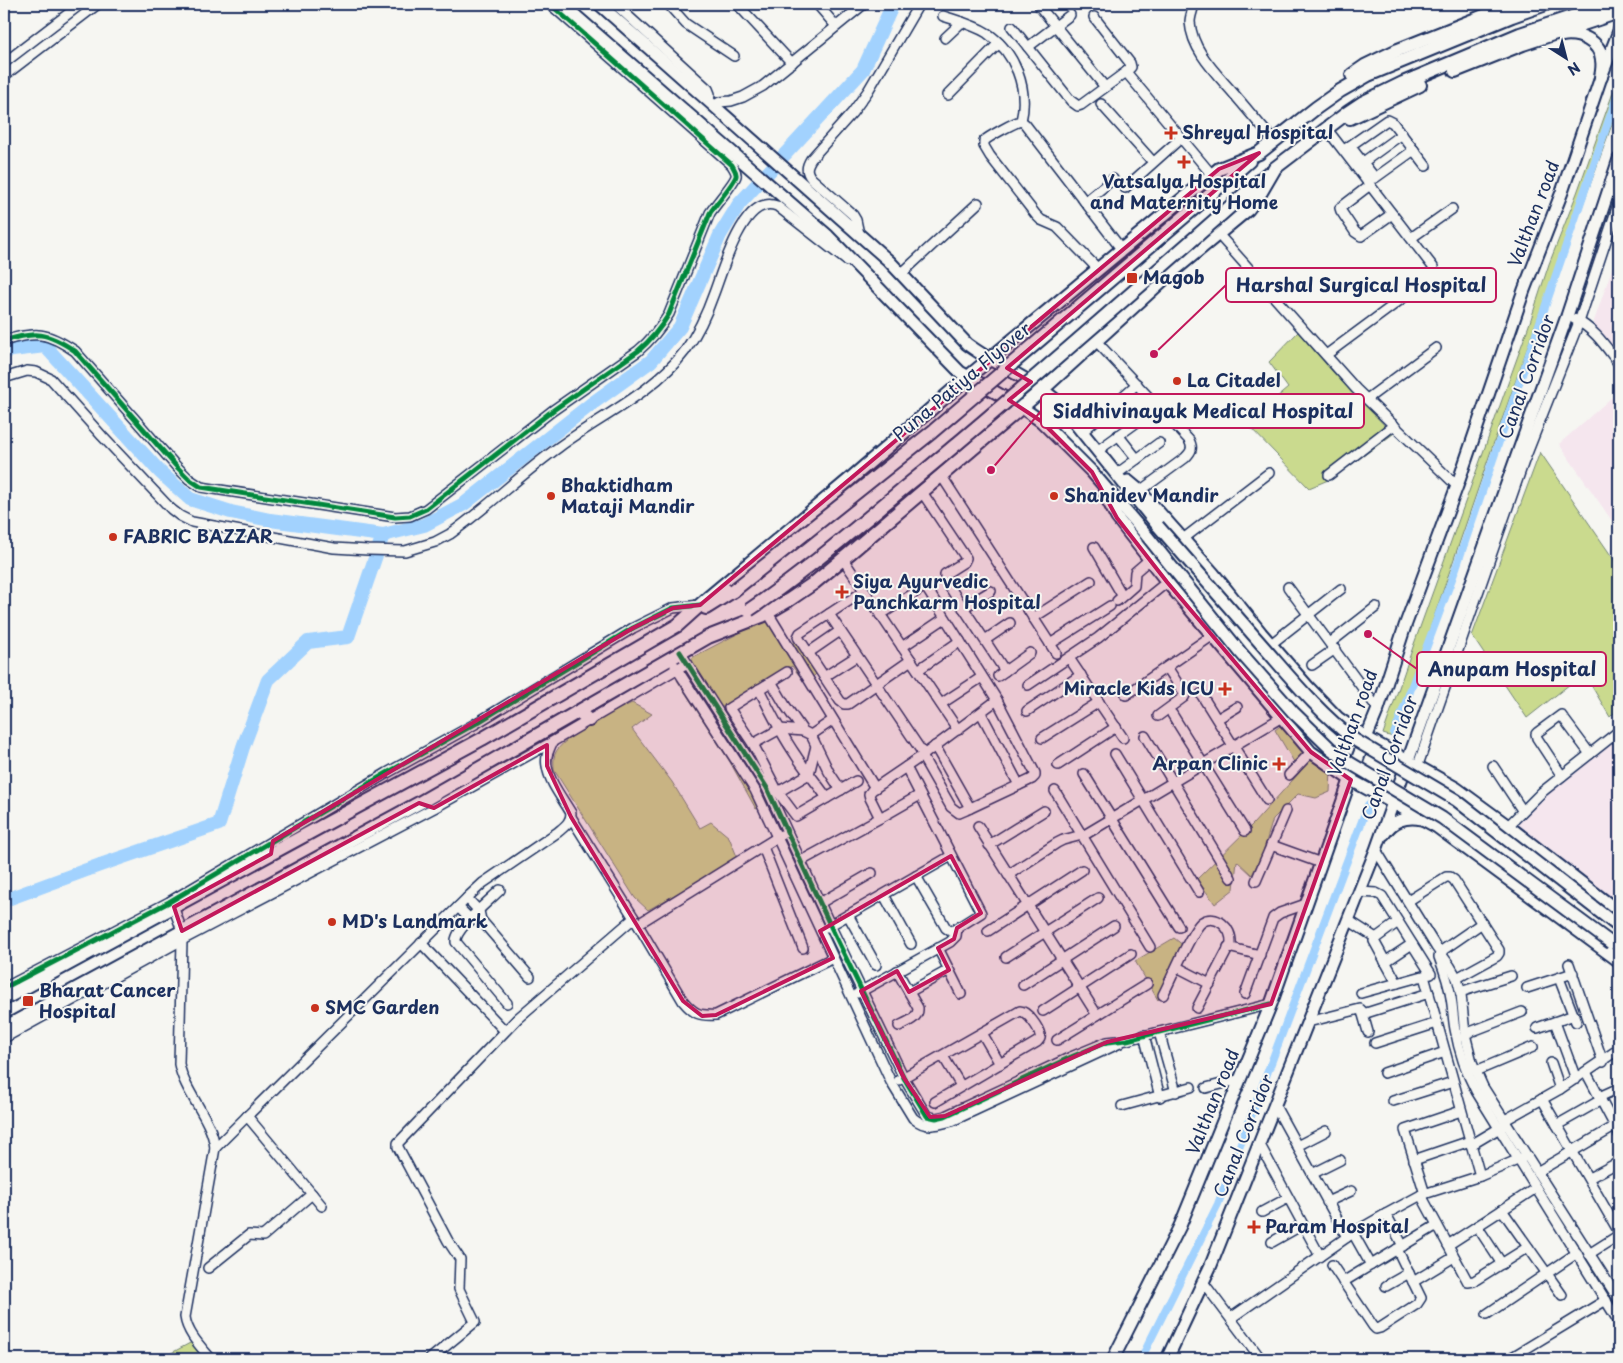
<svg xmlns="http://www.w3.org/2000/svg" width="1623" height="1363" font-family="'Playpen Sans',sans-serif">
<rect width="100%" height="100%" fill="#f6f6f2"/>
<filter id="ink" filterUnits="userSpaceOnUse"><feTurbulence type="fractalNoise" baseFrequency=".02" numOctaves="2"/><feDisplacementMap in="SourceGraphic" scale="10" xChannelSelector="R" yChannelSelector="G"/><feConvolveMatrix kernelMatrix="1 2 1 2 8 2 1 2 1" color-interpolation-filters="sRGB"/></filter>
<g filter="url(#ink)">
<!-- built -->
<g fill="#f5e6ee">
<polygon points="1619,248 1619,361 1592,327"/>
<polygon points="1619,391 1619,531 1559,444"/>
<polygon points="1619,737 1619,907 1514,826 1540,800"/>
</g>
<!-- green -->
<g fill="#cada8e" stroke="#728476">
<polygon points="1619,76 1619,105 1580,213 1556,267 1493,445 1410,687 1396,738 1383,734 1414,644 1529,325 1549,264 1577,193"/>
<polygon points="1298,332 1332,371 1393,434 1333,478 1309,488 1246,423 1288,388 1269,362"/>
<polygon points="1540,452 1619,567 1619,708 1610,717 1584,673 1527,718 1472,636"/>
<polygon points="766,619 783,647 796,641 818,672 806,684 792,666 714,712 770,801 756,809 730,762 677,680 693,657"/>
<path d="M632,703L652,714L632,729L672,782L700,828L711,822L729,837L738,859L648,910L635,898L554,770C554,765 553,759 555,754C561,737 614,711 632,703Z"/>
<polygon points="1284,723 1331,770 1330,792 1316,798 1298,794 1273,819 1263,852 1252,875 1237,861 1234,889 1215,904 1197,879 1253,824 1300,772 1275,730"/>
<polygon points="1174,938 1184,946 1158,1000 1135,961"/>
<polygon points="192,1342 201,1356 201,1359 160,1359"/>
</g>
<g fill="none" stroke-linecap="round" stroke-linejoin="round">
<!-- canal -->
<g stroke="#a2d2fe" stroke-width="8">
<polyline points="1394,734 1456,568 1619,90"/>
<polyline points="1141,1359 1218,1204 1368,805"/>
</g>
<!-- river -->
<g stroke="#a2d2fe" stroke-width="14">
<polyline points="4,351 45,346 160,472 190,499 231,512 270,520 383,535 424,525 464,504 590,405 651,361 680,327 720,235 739,204 863,70 893,4"/>
<polyline points="5,900 100,865 219,824 243,747 268,680 308,642 348,637 383,535"/>
</g>
<defs>
<g id="minor">
<polyline points="615,4 708,89 710,94 709,102"/>
<polyline points="668,4 686,24 734,56"/>
<polyline points="737,4 792,63"/>
<polyline points="817,4 836,26"/>
<path d="M1194,4C1193,10 1190,16 1190,22C1192,51 1216,73 1234,94C1247,109 1260,125 1274,141"/>
<polyline points="1040,7 1105,87"/>
<path d="M943,16C958,21 974,25 987,33C1015,52 1029,88 1021,121"/>
<polyline points="1012,27 1071,101 1078,106 1081,105 1126,72 1131,67 1130,63 1094,17"/>
<polyline points="945,38 962,22"/>
<polyline points="1028,47 1070,15"/>
<polyline points="4,63 81,4"/>
<polyline points="1126,72 1212,175"/>
<polyline points="4,76 98,4"/>
<polyline points="948,95 999,43"/>
<polyline points="1101,104 1153,162"/>
<polyline points="713,106 720,102 731,101 743,97 763,86 864,4"/>
<polyline points="1350,146 1375,178 1414,150"/>
<polyline points="1344,150 1387,120 1393,123 1426,166"/>
<polyline points="1362,163 1402,134"/>
<polyline points="1370,185 1340,208 1341,211 1355,232 1361,236 1392,214"/>
<polyline points="1125,188 1181,138"/>
<polyline points="1085,202 1113,179"/>
<path d="M859,234L856,220L853,215L811,178C806,171 806,167 811,159L852,113L868,91L919,4"/>
<polyline points="1218,234 1356,389 1457,486"/>
<polyline points="1411,238 1452,209"/>
<path d="M1098,269L1057,227L1041,220L1036,215L990,156L984,146V141C988,137 1015,122 1021,121L1025,124L1122,250"/>
<polyline points="901,274 978,203"/>
<path d="M1574,319C1595,329 1606,347 1619,364"/>
<path d="M4,341C36,331 47,332 75,351L176,466L189,479L201,487L395,517L410,516L426,509L552,411L638,351C651,340 660,329 669,314L710,213C715,205 735,182 736,176C737,172 734,169 732,165L550,4"/>
<path d="M1096,341L1189,440C1193,448 1192,451 1185,458L1140,491"/>
<path d="M1326,355L1426,281C1431,276 1434,274 1433,267L1326,128"/>
<path d="M4,378L27,371L36,372L51,379L102,436L171,509L180,516L192,522L334,548L368,550L405,551L435,542L450,534C488,507 521,474 559,447C601,416 653,393 685,351C697,334 707,313 714,293C722,272 740,209 766,205C769,204 774,205 777,206L847,261"/>
<polyline points="1367,399 1436,348"/>
<polyline points="1082,432 1137,384"/>
<polyline points="1118,435 1137,459"/>
<polyline points="1097,451 1140,420"/>
<polyline points="1118,473 1159,443"/>
<polyline points="941,475 1056,653"/>
<polyline points="1329,475 1394,425"/>
<polyline points="922,492 966,558 964,562 945,574 945,580 1005,671"/>
<polyline points="1183,539 1269,473"/>
<polyline points="1094,547 1122,595"/>
<polyline points="843,559 958,730"/>
<polyline points="1288,587 1378,709"/>
<polyline points="864,591 800,633 798,637 840,701 844,704 848,704 911,660"/>
<polyline points="1117,601 1134,586 1135,572 1150,559"/>
<polyline points="963,608 991,591"/>
<polyline points="768,613 875,788"/>
<polyline points="829,614 924,755"/>
<polyline points="880,615 922,588 927,589 997,700 1035,773 1035,776 1032,779 966,810 959,813 951,807 922,756"/>
<polyline points="1033,618 1091,581"/>
<polyline points="985,640 1010,623"/>
<polyline points="1330,643 1376,607"/>
<polyline points="1050,644 1110,606"/>
<polyline points="1271,644 1341,589"/>
<polyline points="902,647 945,618"/>
<polyline points="680,652 767,788 830,925 904,1078 927,1116 936,1118 945,1116 1071,1057 1107,1042 1127,1040 1271,1004"/>
<polyline points="808,653 840,631"/>
<polyline points="1069,658 1123,738"/>
<polyline points="1312,665 1335,649"/>
<path d="M675,666L755,790L891,1082L913,1118C926,1129 937,1125 952,1121L1120,1043"/>
<polyline points="918,670 960,641"/>
<polyline points="787,672 729,708 753,744 778,792 796,816 856,781"/>
<polyline points="998,676 1030,653"/>
<polyline points="824,677 857,656"/>
<polyline points="772,683 785,705 803,731 811,735 829,772 841,790"/>
<polyline points="1028,685 1098,638 1167,582"/>
<path d="M759,689C770,711 781,734 795,754C805,770 817,783 827,798"/>
<polyline points="1201,694 1267,800"/>
<polyline points="1126,695 1213,635"/>
<polyline points="941,704 982,677"/>
<polyline points="1027,711 1081,675"/>
<polyline points="981,713 1019,785"/>
<polyline points="1172,714 1245,831"/>
<polyline points="1158,716 1184,697 1185,695 1167,667"/>
<polyline points="1217,719 1237,707"/>
<polyline points="811,735 833,720"/>
<polyline points="1145,736 1231,878"/>
<polyline points="1042,738 1099,702"/>
<polyline points="753,744 780,729 803,731"/>
<polyline points="935,746 970,808"/>
<polyline points="1115,754 1199,892"/>
<polyline points="1058,765 1116,727"/>
<polyline points="1418,765 1524,461 1579,322 1619,202"/>
<polyline points="1493,766 1522,810"/>
<polyline points="906,767 981,913 954,930 950,931 946,928 916,876"/>
<polyline points="1084,774 1179,927"/>
<polyline points="1289,775 1311,752"/>
<polyline points="1562,776 1537,738 1536,734 1538,732 1561,715 1590,754"/>
<polyline points="1055,791 1150,947"/>
<polyline points="778,792 809,774 816,746"/>
<path d="M571,817L634,918L683,1001C694,1014 699,1016 716,1015L833,958"/>
<polyline points="880,818 870,798 869,794 872,790 922,756 997,700"/>
<polyline points="978,826 1097,1015"/>
<polyline points="1508,826 1542,792 1619,731"/>
<polyline points="989,845 1044,811"/>
<polyline points="1271,845 1321,863"/>
<polyline points="763,847 803,948"/>
<polyline points="1376,850 1436,947 1450,966 1457,978 1461,994 1465,1034 1472,1062 1483,1087 1619,1300"/>
<polyline points="801,861 880,818 920,795"/>
<polyline points="1008,875 1057,843 1063,840 1086,834 1282,717"/>
<polyline points="1256,881 1286,811"/>
<path d="M500,890C490,900 454,929 456,942L507,1003"/>
<polyline points="1359,892 1376,893 1382,896 1431,974"/>
<polyline points="884,895 911,944"/>
<polyline points="467,898 479,911 481,920 530,977"/>
<polyline points="1408,901 1446,877 1450,877 1454,880 1499,950 1499,953 1497,956 1457,978"/>
<path d="M172,903L182,931V940L179,1064C185,1094 212,1118 215,1148L185,1317C187,1333 201,1347 211,1359"/>
<polyline points="820,903 872,873"/>
<polyline points="458,907 470,919 476,920"/>
<polyline points="848,915 876,965"/>
<polyline points="1348,920 1376,938"/>
<polyline points="638,924 781,835"/>
<polyline points="827,927 951,856"/>
<polyline points="988,931 1082,870"/>
<polyline points="421,943 505,1031"/>
<polyline points="1228,947 1260,955"/>
<polyline points="938,948 961,994"/>
<polyline points="1440,952 1482,923"/>
<polyline points="1006,957 1098,898"/>
<path d="M1439,957C1444,970 1449,983 1451,998C1453,1008 1453,1019 1455,1029C1459,1051 1466,1072 1476,1091L1619,1322"/>
<polyline points="1385,962 1412,944"/>
<polyline points="1569,964 1603,1062"/>
<polyline points="1177,967 1210,984"/>
<path d="M897,971L918,1008C919,1018 907,1022 899,1026"/>
<polyline points="1424,976 1480,1176"/>
<polyline points="1559,978 1576,1022"/>
<polyline points="1397,983 1374,941 1376,938 1398,922"/>
<polyline points="1023,985 1114,926"/>
<polyline points="4,988 169,902 387,773 475,724 633,628 673,608 700,605"/>
<polyline points="1527,988 1573,973"/>
<polyline points="909,992 949,970"/>
<polyline points="1460,992 1511,976"/>
<polyline points="858,993 950,942 956,936 957,928"/>
<polyline points="1361,993 1430,974"/>
<polyline points="1245,994 1273,918 1280,913 1306,904"/>
<path d="M1163,995C1170,982 1192,929 1202,922C1216,913 1232,928 1231,943L1197,1008"/>
<polyline points="1043,1011 1131,954"/>
<polyline points="1363,1014 1429,993"/>
<polyline points="1308,1022 1360,1009 1362,1011 1368,1032"/>
<polyline points="1555,1022 1576,1079"/>
<polyline points="1537,1028 1574,1015"/>
<polyline points="1159,1032 1176,1092"/>
<polyline points="982,1033 1000,1064"/>
<polyline points="1465,1034 1522,1012"/>
<polyline points="1144,1035 1160,1097"/>
<polyline points="4,1038 182,940 434,808 552,742 687,663"/>
<polyline points="1057,1040 1147,984"/>
<polyline points="1375,1043 1437,1023"/>
<polyline points="943,1056 961,1086"/>
<polyline points="1551,1063 1560,1089"/>
<polyline points="1476,1071 1533,1047"/>
<polyline points="1586,1072 1619,1134"/>
<polyline points="1384,1073 1445,1052"/>
<path d="M899,1080L1020,1011C1027,1011 1039,1028 1040,1035C1041,1039 1039,1040 1037,1042L935,1102"/>
<polyline points="1206,1088 1241,1079"/>
<polyline points="1599,1097 1619,1088"/>
<polyline points="1542,1099 1619,1232"/>
<polyline points="1393,1101 1453,1082"/>
<polyline points="1122,1106 1191,1087"/>
<polyline points="1275,1106 1347,1237"/>
<polyline points="247,1116 322,1206"/>
<polyline points="1505,1120 1560,1089 1619,1049"/>
<polyline points="1557,1125 1601,1100"/>
<polyline points="1260,1145 1320,1256"/>
<polyline points="1471,1145 1503,1126"/>
<polyline points="1297,1146 1326,1131"/>
<path d="M215,1148L470,895L483,883L558,832C565,826 571,822 571,813C563,799 549,782 547,766C545,757 549,750 552,743"/>
<polyline points="1414,1160 1470,1141"/>
<polyline points="1537,1172 1619,1124"/>
<polyline points="1312,1174 1340,1160"/>
<polyline points="1589,1178 1619,1162"/>
<polyline points="1425,1194 1405,1130 1461,1111"/>
<polyline points="1421,1195 1468,1282 1474,1281 1528,1247"/>
<polyline points="1327,1202 1351,1191"/>
<polyline points="1502,1210 1562,1295"/>
<polyline points="1262,1212 1288,1198"/>
<polyline points="1386,1214 1403,1246"/>
<polyline points="1477,1226 1502,1264"/>
<polyline points="1353,1233 1371,1265"/>
<polyline points="1272,1242 1302,1225"/>
<polyline points="1448,1245 1536,1188"/>
<polyline points="1589,1254 1619,1235"/>
<polyline points="1332,1265 1373,1326 1376,1329 1380,1328 1417,1304 1421,1298 1397,1249"/>
<polyline points="208,1268 249,1235 263,1236 312,1194"/>
<polyline points="1203,1282 1261,1359"/>
<polyline points="1343,1282 1437,1225"/>
<polyline points="1413,1282 1454,1257"/>
<polyline points="1386,1286 1409,1273"/>
<polyline points="1487,1314 1577,1253"/>
<polyline points="1231,1318 1353,1233 1386,1214 1421,1195 1480,1176 1522,1158"/>
<polyline points="430,1359 475,1322 459,1289 460,1259 448,1241 398,1147 398,1143 518,1018 634,918"/>
<polyline points="1509,1359 1606,1300"/>
</g>
<g id="major">
<polyline points="562,4 828,236 960,372 1021,407 1041,421 1092,472 1147,536"/>
<path d="M599,4L889,261L967,344C996,366 1031,378 1058,402L1158,526"/>
<polyline points="1128,481 1140,491 1213,573 1261,633 1308,687 1338,718 1367,738 1456,788 1508,826 1619,912"/>
<polyline points="1104,493 1117,518 1167,582 1311,752 1351,780 1437,827 1619,961"/>
<path d="M1384,834C1393,820 1405,816 1422,819"/>
<polyline points="1113,1359 1180,1226 1271,1004 1359,755 1378,709 1405,626 1457,486 1524,290 1562,192 1601,77 1619,31"/>
<polyline points="1167,1359 1211,1265 1376,850 1567,316 1619,159"/>
</g>
<g id="highway">
<path d="M1562,35C1579,32 1600,41 1602,60C1603,65 1602,72 1601,77"/>
<polyline points="1455,71 1523,44 1619,12"/>
<polyline points="1352,75 1365,66 1398,50 1514,4"/>
<polyline points="1350,118 1420,85"/>
<polyline points="1225,182 1249,161"/>
<polyline points="1240,198 1267,174"/>
<polyline points="706,608 733,591"/>
<polyline points="577,712 589,720"/>
<polyline points="4,999 482,739 678,625 708,598 849,480 968,377 1219,169 1259,153 1316,108 1340,91 1368,75 1512,16 1546,4"/>
<polyline points="4,1028 419,803 708,637 762,616 789,600 814,583 850,553 1043,389 1167,276 1248,209 1261,192 1275,168 1347,113 1362,103 1403,83 1520,34 1611,4"/>
</g>
</defs>
<!-- minor casing -->
<use href="#minor" stroke="#1b2f5e" stroke-width="12"/>
<!-- major casing -->
<use href="#major" stroke="#1b2f5e" stroke-width="15"/>
<!-- highway casing -->
<use href="#highway" stroke="#1b2f5e" stroke-width="16"/>
<!-- minor -->
<use href="#minor" stroke="#f6f6f2" stroke-width="9"/>
<!-- major -->
<use href="#major" stroke="#f6f6f2" stroke-width="11"/>
<!-- highway -->
<use href="#highway" stroke="#f6f6f2" stroke-width="12"/>
<defs>
<g id="major-bridge">
<path d="M1158,526C1193,566 1227,605 1262,645C1291,678 1320,714 1355,740L1456,800L1619,927"/>
<polyline points="1147,536 1241,653 1293,712 1330,748 1350,763 1442,818 1611,943"/>
</g>
<g id="highway-bridge">
<polyline points="733,591 932,432 1225,182"/>
<path d="M749,610C808,570 861,523 916,478C1026,387 1133,292 1240,198"/>
</g>
</defs>
<!-- major-bridge casing -->
<use href="#major-bridge" stroke="#1b2f5e" stroke-width="15" stroke-linecap="butt"/>
<!-- highway-bridge casing -->
<use href="#highway-bridge" stroke="#1b2f5e" stroke-width="16" stroke-linecap="butt"/>
<!-- major-bridge -->
<use href="#major-bridge" stroke="#f6f6f2" stroke-width="11"/>
<!-- highway-bridge -->
<use href="#highway-bridge" stroke="#f6f6f2" stroke-width="12"/>
<defs>
<g id="cycleway">
<path d="M4,341C36,331 47,332 75,351L176,466L189,479L201,487L395,517L410,516L426,509L552,411L638,351C651,340 660,329 669,314L710,213C715,205 735,182 736,176C737,172 734,169 732,165L550,4"/>
<polyline points="680,652 767,788 830,925 904,1078 927,1116 936,1118 945,1116 1071,1057 1107,1042 1127,1040 1271,1004"/>
<polyline points="4,988 169,902 387,773 475,724 633,628 673,608 700,605"/>
</g>
</defs>
<!-- cycleway casing -->
<use href="#cycleway" stroke="#f6f6f2" stroke-width="8"/>
<!-- cycleway -->
<use href="#cycleway" stroke="#00873e" stroke-width="5"/>
</g>
</g>
<!-- marked area -->
<path fill="#c2185b" fill-opacity="0.2" stroke="#c2185b" stroke-width="4" stroke-linejoin="round" d="M1259,153L1007,368L1031,382L1009,400L1041,421L1092,472L1117,518L1167,582L1311,752L1351,780L1271,1004L1107,1042L945,1116L930,1117L904,1078L861,991L897,971L909,992L949,970L938,948L954,939L957,928L981,913L951,856L820,931L833,958L716,1015L702,1016L683,1001L571,817L547,766V745L434,808L419,803L182,931L174,907L271,854L273,841L633,628L673,608L700,605L1219,169Z"/>
<!-- markers -->
<g fill="#c8321e" stroke="#f6f6f2" stroke-width="2">
<path d="M1168.5 125.5h5v5h5v5h-5v5h-5v-5h-5v-5h5z"/>
<path d="M1181.5 154.5h5v5h5v5h-5v5h-5v-5h-5v-5h5z"/>
<rect x="1126" y="272" width="12" height="12" rx="2.5"/>
<circle cx="1177" cy="381" r="5"/>
<circle cx="551" cy="496" r="5"/>
<circle cx="1054" cy="496" r="5"/>
<circle cx="113" cy="537" r="5"/>
<path d="M839.5 584.5h5v5h5v5h-5v5h-5v-5h-5v-5h5z"/>
<path d="M1222.5 681.5h5v5h5v5h-5v5h-5v-5h-5v-5h5z"/>
<path d="M1276.5 756.5h5v5h5v5h-5v5h-5v-5h-5v-5h5z"/>
<circle cx="332" cy="922" r="5"/>
<rect x="22" y="995" width="12" height="12" rx="2.5"/>
<circle cx="315" cy="1008" r="5"/>
<path d="M1251.5 1219.5h5v5h5v5h-5v5h-5v-5h-5v-5h5z"/>
</g>
<g text-anchor="middle" stroke-width="4" stroke-linejoin="round" paint-order="stroke">
<!-- poi labels -->
<g font-size="18" font-weight="bold" fill="#1b2f5e" stroke="#f6f6f2" text-anchor="start">
<text x="1182" y="139">Shreyal Hospital</text>
<text x="1184" y="188" text-anchor="middle">Vatsalya Hospital<tspan x="1184" dy="21">and Maternity Home</tspan></text>
<text x="1143" y="284">Magob</text>
<text x="1187" y="387">La Citadel</text>
<text x="561" y="492">Bhaktidham<tspan x="561" dy="21">Mataji Mandir</tspan></text>
<text x="1064" y="502">Shanidev Mandir</text>
<text x="123" y="543">FABRIC BAZZAR</text>
<text x="853" y="588">Siya Ayurvedic<tspan x="853" dy="21">Panchkarm Hospital</tspan></text>
<text x="1214" y="695" text-anchor="end">Miracle Kids ICU</text>
<text x="1268" y="770" text-anchor="end">Arpan Clinic</text>
<text x="342" y="928">MD's Landmark</text>
<text x="39" y="997">Bharat Cancer<tspan x="39" dy="21">Hospital</tspan></text>
<text x="325" y="1014">SMC Garden</text>
<text x="1265" y="1233">Param Hospital</text>
</g>
<!-- street labels -->
<g font-size="18" fill="#1b2f5e" stroke="#f6f6f2">
<text transform="translate(1534 214) rotate(-69)" y="6">Valthan road</text>
<text transform="translate(1527 377) rotate(-70)" y="6">Canal Corridor</text>
<text transform="translate(962 382) rotate(-40)" y="6">Puna Patiya Flyover</text>
<text transform="translate(1353 723) rotate(-70)" y="6">Valthan road</text>
<text transform="translate(1390 758) rotate(-70)" y="6">Canal Corridor</text>
<text transform="translate(1213 1102) rotate(-68)" y="6">Valthan road</text>
<text transform="translate(1244 1136) rotate(-68)" y="6">Canal Corridor</text>
</g>
</g>
<!-- callouts -->
<path fill="none" stroke="#c2185b" stroke-width="2" d="M1154 354L1226 285M991 470L1041 411M1368 634L1417 669"/>
<g fill="#c2185b" stroke="#f6f6f2" stroke-width="2">
<circle cx="1154" cy="354" r="5"/>
<circle cx="991" cy="470" r="5"/>
<circle cx="1368" cy="634" r="5"/>
</g>
<g fill="#f6f6f2" stroke="#c2185b" stroke-width="2">
<rect x="1226" y="268" width="270" height="34" rx="5"/>
<rect x="1041" y="394" width="323" height="34" rx="5"/>
<rect x="1417" y="652" width="189" height="34" rx="5"/>
</g>
<g font-size="19" text-anchor="middle" font-weight="bold" fill="#1b2f5e">
<text x="1361" y="292">Harshal Surgical Hospital</text>
<text x="1203" y="418">Siddhivinayak Medical Hospital</text>
<text x="1512" y="676">Anupam Hospital</text>
</g>
<!-- margin -->
<rect width="1623" height="1363" fill="none" stroke="#f6f6f2" stroke-width="20"/>
<rect x="10" y="10" width="1603" height="1343" fill="none" stroke="#1b2f5e" stroke-width="2" filter="url(#ink)"/>
<!-- north arrow -->
<g transform="translate(1566 58) rotate(144)" stroke="#f6f6f2" stroke-width="4" paint-order="stroke">
<path d="M0-4L9 19L0 12L-9 19Z" fill="#1b2f5e"/>
<text y="-8" font-size="14" font-weight="bold" text-anchor="middle" fill="#1b2f5e">N</text>
</g>
</svg>
